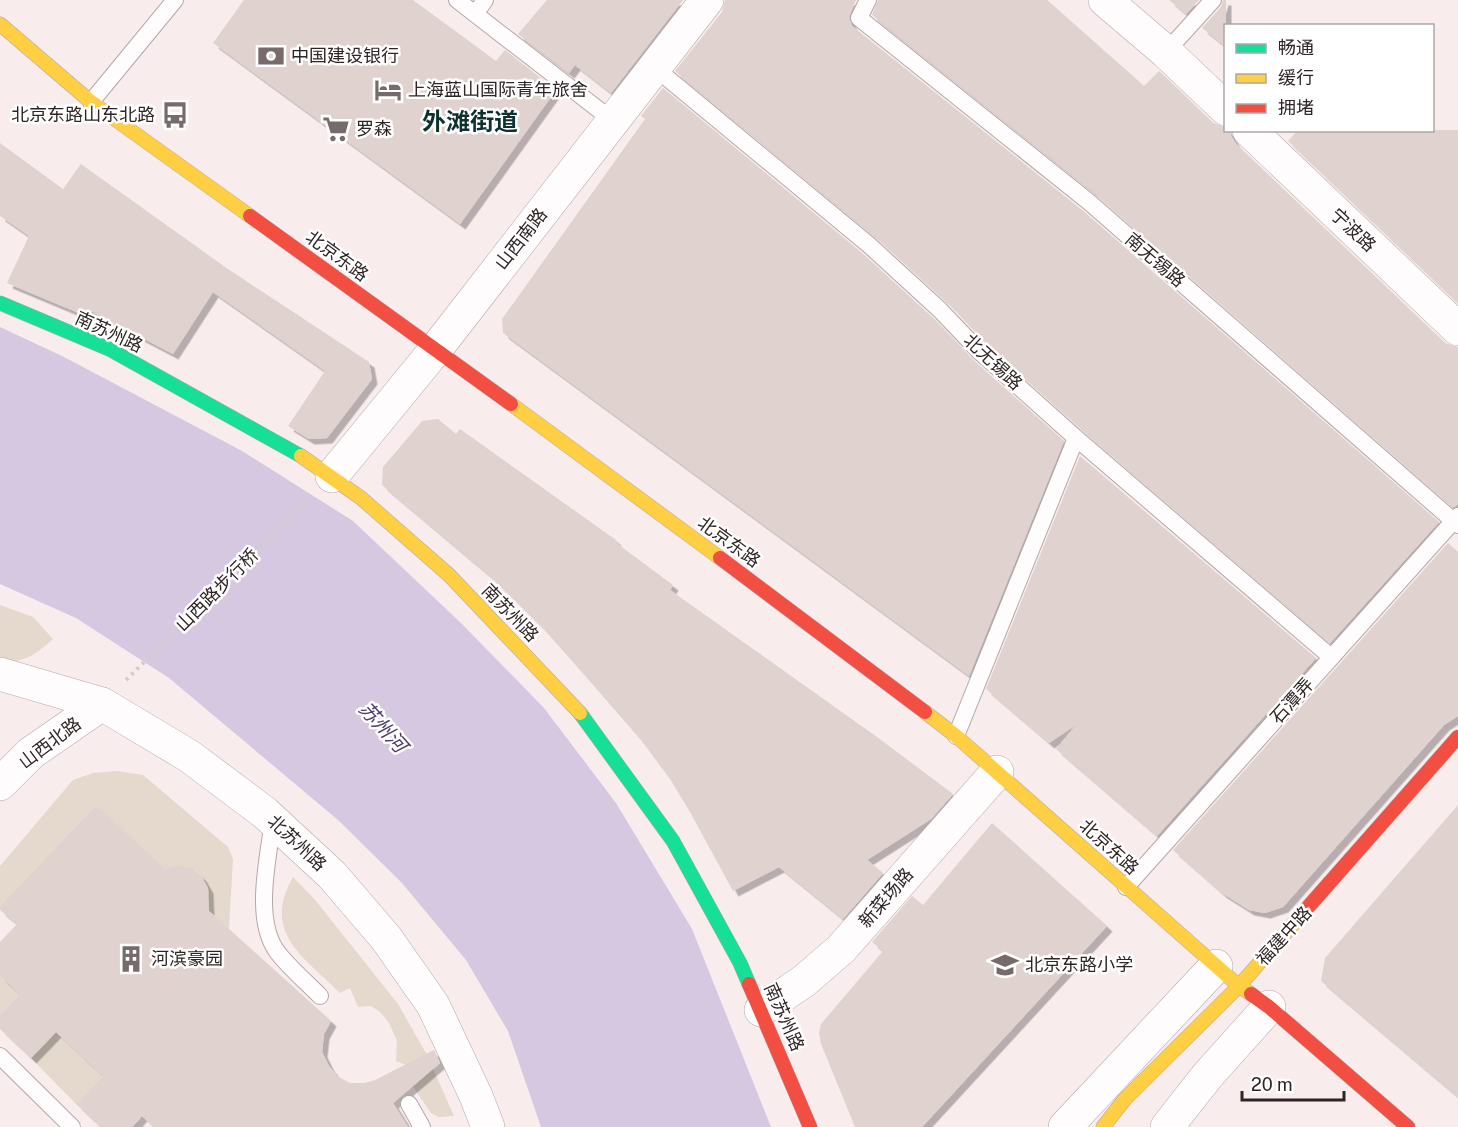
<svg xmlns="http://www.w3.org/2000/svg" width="1458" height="1127" font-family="'Public Sans','Noto Sans SC',sans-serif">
<defs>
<filter id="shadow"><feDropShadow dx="5.5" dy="5.5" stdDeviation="0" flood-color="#0004"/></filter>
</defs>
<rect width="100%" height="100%" fill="#f9eced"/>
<!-- green -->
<g fill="#e5d9ce">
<path d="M0,605L33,617L53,639C37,653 23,666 0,659Z"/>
<path d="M117,771L143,775L228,847L233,859L229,929L209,911C208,878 202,862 164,869L96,805L0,906V866L73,780L93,773Z"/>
<path d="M293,877L316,901L398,1004L427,1055L454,1116L439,1117L431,1113L410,1082L417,1069L396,1061L397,1041L389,1023L380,1012L371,1006L358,1007L350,988L340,993C304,957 261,933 293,877Z"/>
<polygon points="0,976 20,994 0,1015"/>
<polygon points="56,1032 103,1076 76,1104 31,1058"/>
</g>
<!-- water -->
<polygon fill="#d5c8e0" points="0,327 64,357 242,451 353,521 462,624 544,708 616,803 692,929 771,1127 541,1127 508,1031 466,960 402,883 338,820 169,678 76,618 0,584"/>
<!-- building -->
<g fill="#dfd2cf" filter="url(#shadow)">
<polygon points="244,0 413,0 496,61 505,50 556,90 460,224 213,43"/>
<polygon points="547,0 683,0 611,93 575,65 569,73 518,34"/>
<polygon points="725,0 856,0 849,17 852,26 1082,210 1439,522 1330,643 1083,430 987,344 947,302 876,237 675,71 722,12"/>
<polygon points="878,0 1047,0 1144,86 1159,71 1213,123 1226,127 1226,130 1231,130 1231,136 1236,144 1445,343 1458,347 1458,504 1456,506 1453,507 1096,194 872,15"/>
<polygon points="1169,0 1199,0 1186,14"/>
<polygon points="1223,0 1226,0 1226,47 1202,28 1221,7"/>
<polygon points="663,88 862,253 933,318 973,360 1064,441 969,676 503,333 502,319 645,119 641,116"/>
<polygon points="1298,130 1458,130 1458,303 1288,141"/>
<polygon points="0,143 63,189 81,164 228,269 369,362 372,379 327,438 309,439 288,426 325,371 213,292 173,354 89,310 86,316 7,283 29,236 0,216"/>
<polygon points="438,419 456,434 460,429 616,540 615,542 673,585 670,590 877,737 953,794 931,819 867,860 883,873 843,919 779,867 733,891 690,812 670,779 641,740 574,663 542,627 489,575 382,485 383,467 422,421"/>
<polygon points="1080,456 1316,658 1157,836 1056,749 1076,725 1049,743 986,689"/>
<polygon points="1448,543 1458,552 1458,716 1444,725 1283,907 1265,913 1249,910 1222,893 1173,850"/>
<polygon points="96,805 164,869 178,866 192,868 201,876 208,888 209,911 331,1021 324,1034 322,1052 329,1066 337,1076 350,1083 364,1083 375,1080 434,1050 440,1063 393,1103 408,1127 154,1127 142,1116 132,1127 101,1127 76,1104 103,1076 56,1032 31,1058 0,1029 0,1015 20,994 0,976 0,942 17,924 0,910 0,906"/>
<polygon points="1458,805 1458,1097 1321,981 1325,958"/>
<polygon points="992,823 1107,926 922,1127 855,1127 821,1044 819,1033 821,1024 883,951 872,942 912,896 923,905"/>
</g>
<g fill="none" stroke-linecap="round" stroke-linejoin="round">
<defs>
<g id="lane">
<polyline points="457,0 612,120"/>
<polyline points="868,0 859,18 1089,202 1458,525"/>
<polyline points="475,14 485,0"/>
<polyline points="1166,52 1213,0"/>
<polyline points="654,67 869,245 940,310 980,352 1076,438 1331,657"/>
<polyline points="91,102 175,0"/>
<polyline points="956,736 1076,438"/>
<path d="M273,821C268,859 253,921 278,953C290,968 306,982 320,996"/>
<polyline points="1126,887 1458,516"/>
<polyline points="0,1056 72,1127"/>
<polyline points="409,1104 422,1127"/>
</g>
<g id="street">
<polyline points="1105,0 1166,52 1226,109"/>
<polyline points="1249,130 1458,329"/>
<polyline points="332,476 436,349 707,0"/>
<polyline points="0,674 102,704 189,756 265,813 332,875 386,938 433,1005 476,1096 488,1127"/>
<polyline points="0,784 31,753 102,704"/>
<polyline points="761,1010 804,981 841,949 997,772"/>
<polyline points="1065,1127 1216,966"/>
<polyline points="1167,1127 1208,1075 1269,1007"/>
</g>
<g id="fast">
<polyline points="0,303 109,349 301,456"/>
<polyline points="580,713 673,841 740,963 749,984"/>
</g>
<g id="slow">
<polyline points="0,24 91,102 250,216"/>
<polyline points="511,404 720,558"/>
<polyline points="301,456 361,498 449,575 580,713"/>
<polyline points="925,712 956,736 1239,986 1251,994"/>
<polyline points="1103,1127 1125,1099 1239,986 1309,906"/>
</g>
<g id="jam">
<polyline points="250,216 511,404"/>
<polyline points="720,558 925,712"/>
<polyline points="1309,906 1458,737"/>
<polyline points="749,984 810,1127"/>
<polyline points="1251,994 1269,1007 1408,1127"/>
</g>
</defs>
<!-- lane casing -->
<use href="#lane" stroke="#b3a8a9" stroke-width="18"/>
<!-- street casing -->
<use href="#street" stroke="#b3a8a9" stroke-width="34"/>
<!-- fast casing -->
<use href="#fast" stroke="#b3a8a9" stroke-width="15"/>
<!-- slow casing -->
<use href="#slow" stroke="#b3a8a9" stroke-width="15"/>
<!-- jam casing -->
<use href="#jam" stroke="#b3a8a9" stroke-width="15"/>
<!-- path -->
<polyline stroke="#d2cdcd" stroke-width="4" stroke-dasharray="3 4.5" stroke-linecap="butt" points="126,680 308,500"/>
<!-- lane -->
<use href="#lane" stroke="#fefcfc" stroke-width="16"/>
<!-- street -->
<use href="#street" stroke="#fefcfc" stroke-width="33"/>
<!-- fast -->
<use href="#fast" stroke="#16e098" stroke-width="14"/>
<!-- slow -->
<use href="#slow" stroke="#ffcf43" stroke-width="14"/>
<!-- jam -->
<use href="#jam" stroke="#f24e42" stroke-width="14"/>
</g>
<!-- icons -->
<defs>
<symbol id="bank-bare" viewBox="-9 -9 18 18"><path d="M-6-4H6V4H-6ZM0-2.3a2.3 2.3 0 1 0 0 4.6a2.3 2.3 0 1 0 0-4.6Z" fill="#766a6b" stroke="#fff" stroke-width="2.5" paint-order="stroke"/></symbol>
<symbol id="hotel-bare" viewBox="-9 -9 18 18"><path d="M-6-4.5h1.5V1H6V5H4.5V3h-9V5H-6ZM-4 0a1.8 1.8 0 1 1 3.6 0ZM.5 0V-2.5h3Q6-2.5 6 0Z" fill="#766a6b" stroke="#fff" stroke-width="2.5" paint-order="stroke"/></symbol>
<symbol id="bus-bare" viewBox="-9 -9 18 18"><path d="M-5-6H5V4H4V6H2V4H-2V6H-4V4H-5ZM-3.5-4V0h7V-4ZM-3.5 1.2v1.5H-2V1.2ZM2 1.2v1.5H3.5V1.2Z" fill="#766a6b" stroke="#fff" stroke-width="2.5" paint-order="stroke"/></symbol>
<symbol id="supermarket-bare" viewBox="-9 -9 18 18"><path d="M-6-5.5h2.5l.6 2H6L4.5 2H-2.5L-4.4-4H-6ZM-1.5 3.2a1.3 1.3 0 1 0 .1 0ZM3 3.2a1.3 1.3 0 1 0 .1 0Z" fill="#766a6b" stroke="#fff" stroke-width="2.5" paint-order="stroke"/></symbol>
<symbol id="building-bare" viewBox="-9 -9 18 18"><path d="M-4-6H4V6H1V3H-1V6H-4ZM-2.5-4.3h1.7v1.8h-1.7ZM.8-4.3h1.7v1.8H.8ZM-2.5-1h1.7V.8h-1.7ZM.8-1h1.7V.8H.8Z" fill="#766a6b" stroke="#fff" stroke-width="2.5" paint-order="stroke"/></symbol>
<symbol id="school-bare" viewBox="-9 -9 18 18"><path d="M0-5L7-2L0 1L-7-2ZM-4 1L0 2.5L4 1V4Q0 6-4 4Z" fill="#766a6b" stroke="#fff" stroke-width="2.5" paint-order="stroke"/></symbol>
</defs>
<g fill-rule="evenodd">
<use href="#bank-bare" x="252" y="37" width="38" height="38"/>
<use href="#hotel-bare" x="369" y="71" width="38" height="38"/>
<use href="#bus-bare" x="156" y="96" width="38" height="38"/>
<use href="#supermarket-bare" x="317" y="110" width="38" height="38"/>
<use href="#building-bare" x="112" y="940" width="38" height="38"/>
<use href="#school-bare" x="986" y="946" width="38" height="38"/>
</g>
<g text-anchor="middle" stroke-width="5" stroke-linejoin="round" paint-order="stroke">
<!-- poi labels -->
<g font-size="18" fill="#2f2425" stroke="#fff" text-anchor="start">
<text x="291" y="62">中国建设银行</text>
<text x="408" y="96">上海蓝山国际青年旅舍</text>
<text x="155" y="121" text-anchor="end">北京东路山东北路</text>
<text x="356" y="135">罗森</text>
<text x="151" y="965">河滨豪园</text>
<text x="1025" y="971">北京东路小学</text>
</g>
<!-- street labels -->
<g font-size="18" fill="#2f2425" stroke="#fff">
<text transform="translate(1353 230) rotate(43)" y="6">宁波路</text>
<text transform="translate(521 239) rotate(-52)" y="6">山西南路</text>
<text transform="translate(337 256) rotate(36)" y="6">北京东路</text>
<text transform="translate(1155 260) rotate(41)" y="6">南无锡路</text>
<text transform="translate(109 332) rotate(25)" y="6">南苏州路</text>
<text transform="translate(993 362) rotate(43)" y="6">北无锡路</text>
<text transform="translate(729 542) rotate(36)" y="6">北京东路</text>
<text transform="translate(217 590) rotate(-45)" y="6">山西路步行桥</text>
<text transform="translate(510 613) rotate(46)" y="6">南苏州路</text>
<text transform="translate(1292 701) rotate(-48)" y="6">石潭弄</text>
<text transform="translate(50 743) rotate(-37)" y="6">山西北路</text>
<text transform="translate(297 843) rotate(43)" y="6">北苏州路</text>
<text transform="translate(1109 847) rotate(42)" y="6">北京东路</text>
<text transform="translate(886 898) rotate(-49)" y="6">新菜场路</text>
<text transform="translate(1284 936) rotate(-48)" y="6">福建中路</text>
<text transform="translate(784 1017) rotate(66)" y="6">南苏州路</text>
</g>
<!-- water labels -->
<g font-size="20" font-style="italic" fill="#4f3b69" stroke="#fff">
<text transform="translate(383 727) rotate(48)" y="7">苏州河</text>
</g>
<!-- district labels -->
<g font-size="24" font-weight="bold" fill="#0e312e" stroke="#fff">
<text x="470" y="130">外滩街道</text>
</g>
</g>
<!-- legend -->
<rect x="1224" y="24" width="210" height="108" fill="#ffffff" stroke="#aca7a8" stroke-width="1.5"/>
<rect x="1236" y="44" width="30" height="9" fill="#16e098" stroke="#aca7a8" stroke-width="1.5"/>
<text x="1278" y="54" font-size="18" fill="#2f2425">畅通</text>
<rect x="1236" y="74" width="30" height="9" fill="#ffcf43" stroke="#aca7a8" stroke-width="1.5"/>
<text x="1278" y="84" font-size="18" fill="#2f2425">缓行</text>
<rect x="1236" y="104" width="30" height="9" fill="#f24e42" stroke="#aca7a8" stroke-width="1.5"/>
<text x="1278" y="114" font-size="18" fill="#2f2425">拥堵</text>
<!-- scale -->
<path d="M1242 1091v9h102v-9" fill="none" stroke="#2f2425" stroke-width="3"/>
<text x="1251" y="1091" font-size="18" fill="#2f2425" stroke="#ffffff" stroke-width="4.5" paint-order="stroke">20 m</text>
</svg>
